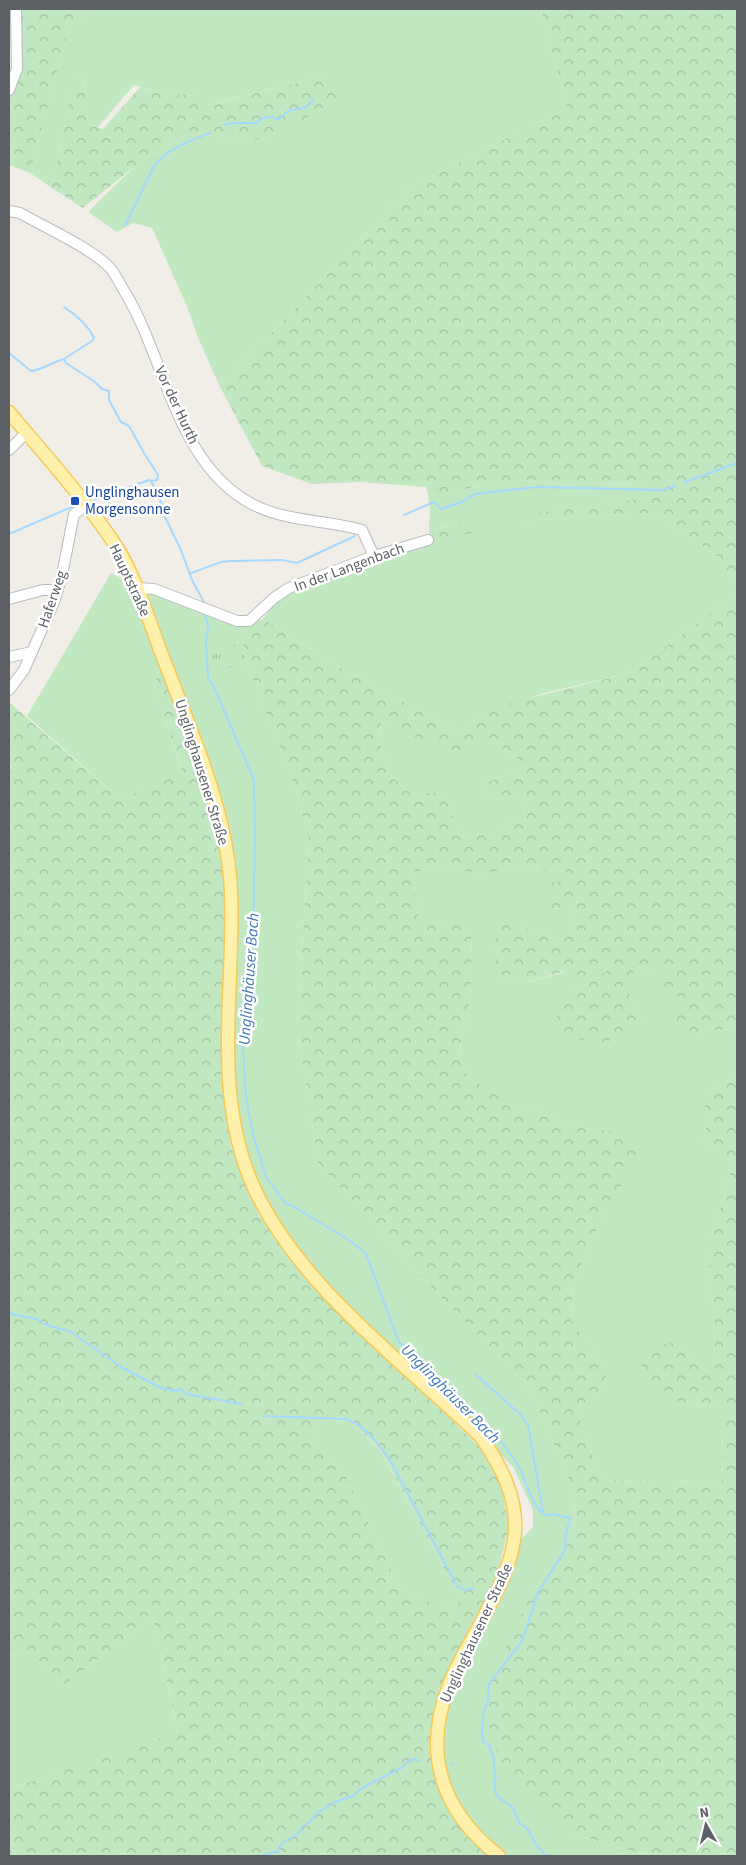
<svg xmlns="http://www.w3.org/2000/svg" width="746" height="1865" font-family="'Source Sans 3',sans-serif">
<defs>
<pattern id="forest-crowns" width="20" height="18" patternUnits="userSpaceOnUse" patternTransform="scale(1.25)"><rect width="20" height="18" fill="#c2e8c1"/><path d="M2 6a3 3 0 1 1 6 0M12 15a3 3 0 1 1 6 0" fill="none" stroke="#a1bfa1"/></pattern>
<pattern id="park-tufts" width="24" height="20" patternUnits="userSpaceOnUse" patternTransform="scale(1.25)"><rect width="24" height="20" fill="#c2e8c1"/><path d="M3 7l-1-3M5 7V3M7 7l1-3M15 17l-1-3M17 17v-4M19 17l1-3" fill="none" stroke="#a1bfa1"/></pattern>
</defs>
<rect width="100%" height="100%" fill="#f0eee6"/>
<!-- grass -->
<g fill="#c2e8c1" fill-rule="evenodd">
<polygon points="84,9 541,9 567,108 409,188 220,387 199,340 186,304 152,228 133,223 117,232 88,212 135,166 187,134 272,140 328,75 207,105 198,96 162,93 134,85 98,127 88,124 84,76 74,78 52,188 30,173 70,24 80,23"/>
<polygon points="519,480 559,484 655,483 654,497 536,513 523,521 652,513 719,557 737,585 737,593 648,660 626,674 544,693 481,715 464,732 458,731 330,662 263,619 273,605 283,596 466,523 429,530 430,509 428,495 438,496 490,483"/>
<polygon points="111,573 129,582 160,669 154,686 183,774 120,799 27,716"/>
<path d="M151,591C181,602 210,616 240,626L246,662L296,790L309,841L297,1025L318,1163L447,1304L530,1388L574,1491L575,1534L532,1593L566,1831L619,1848L654,1856H507L468,1821L448,1785L441,1740L452,1687L519,1542L533,1527V1510L513,1467L357,1316L295,1245L276,1219L252,1171L238,1117L232,1047L230,844L146,601ZM240,643L213,674V673L211,652Z"/>
<polygon points="391,720 492,737 501,747 528,764 510,774 479,785 491,799 523,795 526,820 503,825 501,831 459,837 447,795 439,792 411,794 390,775 380,743 381,723"/>
<path d="M441,864L460,871L486,873L522,868L567,872V880L552,908L577,910L572,930L564,940L518,926L495,943L498,981L529,982L598,963L608,965C603,981 580,987 566,992L642,1021L632,1001L625,982L636,967L662,971L685,1005L694,1033L729,1029L737,1027V1074L721,1086L703,1092L711,1112L702,1141L725,1156L732,1167L710,1243L709,1280L715,1320L714,1374L699,1367L673,1343L683,1403L723,1408L722,1482L601,1480L576,1409L603,1389L607,1370L571,1320L573,1286L603,1214L639,1156L606,1130L561,1126L547,1112L519,1109L490,1092L468,1077L460,1061L461,1040L469,1012L472,975L471,931C453,923 438,918 419,921L412,873Z"/>
<polygon points="349,1420 380,1450 461,1600 448,1610 400,1588 343,1471 311,1440 320,1421"/>
<polygon points="153,1617 178,1733 9,1789 9,1656 22,1648 64,1685"/>
</g>
<!-- forest -->
<g fill="url(#forest-crowns)" fill-rule="evenodd">
<polygon points="20,9 84,9 80,23 70,24 30,173 9,165 9,100 21,67"/>
<polygon points="541,9 737,9 737,585 719,557 652,513 522,521 535,513 653,497 655,483 559,484 519,480 490,483 438,496 428,495 426,487 359,482 312,484 262,466 220,387 409,188 567,108"/>
<polygon points="328,75 343,95 272,140 187,134 135,166 83,208 52,188 74,78 84,76 88,124 103,129 140,87 162,93 199,96 208,105"/>
<polygon points="467,523 472,533 429,542 429,530"/>
<path d="M737,593V1027L729,1029L694,1033L672,1026L671,1010L684,1005L676,994L658,988L661,971L637,967L626,982L632,1001L642,1021L637,1030L606,1042L576,1039L559,1028L554,1004L566,992L588,984L606,971L608,965L598,963L580,980L562,972L528,982L497,981L495,943L500,924L518,926L564,940L572,930L577,910L552,908L549,883L567,880V872L522,868L486,873L460,871L441,864L412,873L419,920C438,918 454,923 471,931L472,975L469,1012L461,1040L460,1061L468,1077L519,1109L547,1112L561,1126L606,1130L630,1135L639,1157L603,1214L573,1286L571,1320L607,1370L603,1389L576,1409L601,1480L722,1482L723,1408L683,1403L649,1394L637,1348L673,1343L699,1367L714,1373L715,1320L709,1280L710,1243L732,1167L725,1156L702,1141L711,1112L698,1100L703,1092L721,1086L737,1074V1856H654L619,1848L566,1831L505,1772L488,1724L490,1680L532,1593L575,1534L574,1491L530,1388L447,1304L318,1163L297,1025L309,841L296,790L246,662L240,626L263,619L330,662L458,731L464,732L481,715L498,706L626,674L648,660ZM391,720L398,731L467,755L492,737L501,747L527,764L510,774L479,785L491,799L523,795L526,820L503,825L501,831L459,837L447,795L439,792L411,794L390,775L380,743L381,723Z"/>
<path d="M160,669L180,717L212,814L224,863L226,934L223,1092L231,1147L259,1215L292,1259L480,1448L499,1475L509,1526L495,1584L470,1626L439,1689L431,1737L437,1777L453,1818L490,1856H9V1789L178,1732L153,1617L64,1685L22,1648L9,1656V770L11,769L9,755V702L120,799L183,773L154,686ZM349,1420L380,1449L461,1600L448,1610L400,1588L343,1471L311,1440L320,1421Z"/>
</g>
<!-- park -->
<polygon fill="url(#park-tufts)" points="240,643 246,662 213,674 211,652"/>
<g fill="none" stroke-linecap="round" stroke-linejoin="round">
<!-- stream -->
<g stroke="#a6d9ff" stroke-width="2">
<path d="M225,125L233,123H257C264,115 269,117 279,119L288,111L306,107L313,100"/>
<path d="M125,225L154,166C168,148 190,141 210,133"/>
<path d="M9,353L31,371C43,370 52,362 64,359L66,363L95,382L102,389L109,391V400L121,422L129,426L144,453L158,475L157,480L151,481L152,483L164,508V515L181,550L192,580L206,606"/>
<path d="M64,359L92,341L94,338C88,325 76,315 64,307"/>
<polyline points="685,482 737,463"/>
<polyline points="91,501 149,480 151,481"/>
<polyline points="404,515 434,502 441,509 462,502 475,494 537,487 664,490 675,486"/>
<polyline points="9,534 74,506"/>
<polyline points="191,573 221,562 231,561 282,560 297,563 355,536"/>
<path d="M205,613L208,627L206,643L208,678L213,685L254,780L255,838L253,941L245,979L242,1032L246,1098L254,1138L266,1177L286,1204L291,1205L349,1240L366,1254L399,1342L496,1436C505,1447 515,1458 521,1471C528,1486 531,1505 545,1515L553,1514L570,1518L569,1524L566,1532L565,1550L538,1592L522,1641L489,1684L488,1701L484,1711L482,1729L483,1742L490,1746C490,1752 493,1754 494,1759C495,1766 492,1770 496,1777L494,1781L496,1795L513,1808L519,1822L528,1830L535,1843L545,1855L552,1856"/>
<polyline points="9,1312 15,1315 36,1319 46,1325 69,1331 123,1368 161,1388 176,1391 180,1389 187,1394 241,1404"/>
<polyline points="475,1374 520,1414 528,1425 543,1512"/>
<path d="M264,1416L346,1419C366,1426 379,1445 391,1462L457,1586C463,1590 466,1591 473,1588"/>
<polyline points="452,1764 454,1765"/>
<polyline points="261,1856 278,1851 281,1844 297,1834 303,1826 310,1822 317,1813 335,1802 353,1796 362,1788 403,1767 408,1761 415,1759 419,1761"/>
</g>
<defs>
<g id="minor">
<polyline points="9,90 17,69 16,9"/>
<path d="M9,211L20,213C44,227 93,249 110,268C116,275 121,286 126,294C166,361 177,465 252,504C286,522 327,520 362,530L374,556"/>
<polyline points="9,450 26,433"/>
<polyline points="137,588 154,589 237,621 249,621 274,598 289,588 374,556 428,540"/>
<polyline points="9,599 43,590 58,590"/>
<polyline points="9,657 32,652"/>
<polyline points="9,690 24,670 54,602 62,575 74,514 86,506"/>
</g>
<path id="major" d="M9,412C45,455 85,499 116,546C138,581 149,622 164,660C192,734 228,813 231,892C235,992 211,1096 255,1190C302,1289 404,1362 481,1437C501,1466 517,1496 515,1532C512,1568 493,1599 477,1630C467,1648 456,1666 449,1685C422,1754 442,1812 499,1856"/>
</defs>
<!-- minor casing -->
<use href="#minor" stroke="#b8bbc0" stroke-width="12"/>
<!-- major casing -->
<use href="#major" stroke="#f6c959" stroke-width="15"/>
<!-- minor -->
<use href="#minor" stroke="#fff" stroke-width="10"/>
<!-- major -->
<use href="#major" stroke="#fff1ab" stroke-width="12"/>
</g>
<!-- markers -->
<rect fill="#1a4fb4" stroke="#fff" stroke-width="2" x="70" y="496" width="10" height="10" rx="2.5"/>
<g text-anchor="middle" stroke-width="5" stroke-linejoin="round" paint-order="stroke">
<!-- street labels -->
<g font-size="15" fill="#5d6166" stroke="#fff">
<text transform="translate(177 405) rotate(65)" y="5">Vor der Hurth</text>
<text transform="translate(349 567) rotate(-20)" y="5">In der Langenbach</text>
<text transform="translate(130 580) rotate(65)" y="5">Hauptstraße</text>
<text transform="translate(52 599) rotate(-71)" y="5">Haferweg</text>
<text transform="translate(202 772) rotate(73)" y="5">Unglinghausener Straße</text>
<text transform="translate(476 1633) rotate(-65)" y="5">Unglinghausener Straße</text>
</g>
<!-- transit labels -->
<g font-size="15" fill="#164399" stroke="#fff" text-anchor="start">
<text x="85" y="497">Unglinghausen<tspan x="85" dy="17">Morgensonne</tspan></text>
</g>
<!-- water labels -->
<g font-size="16" font-style="italic" fill="#3f79b6" stroke="#fff">
<text transform="translate(248 979) rotate(-86)" y="6">Unglinghäuser Bach</text>
<text transform="translate(451 1393) rotate(45)" y="6">Unglinghäuser Bach</text>
</g>
</g>
<!-- border -->
<rect width="746" height="1865" fill="none" stroke="#5d6166" stroke-width="20"/>
<!-- north arrow -->
<g transform="translate(706 1825) rotate(352)" stroke="#ffffff" stroke-width="4" paint-order="stroke">
<path d="M0-4L9 19L0 12L-9 19Z" fill="#5d6166"/>
<text y="-8" font-size="14" font-weight="bold" text-anchor="middle" fill="#5d6166">N</text>
</g>
</svg>
